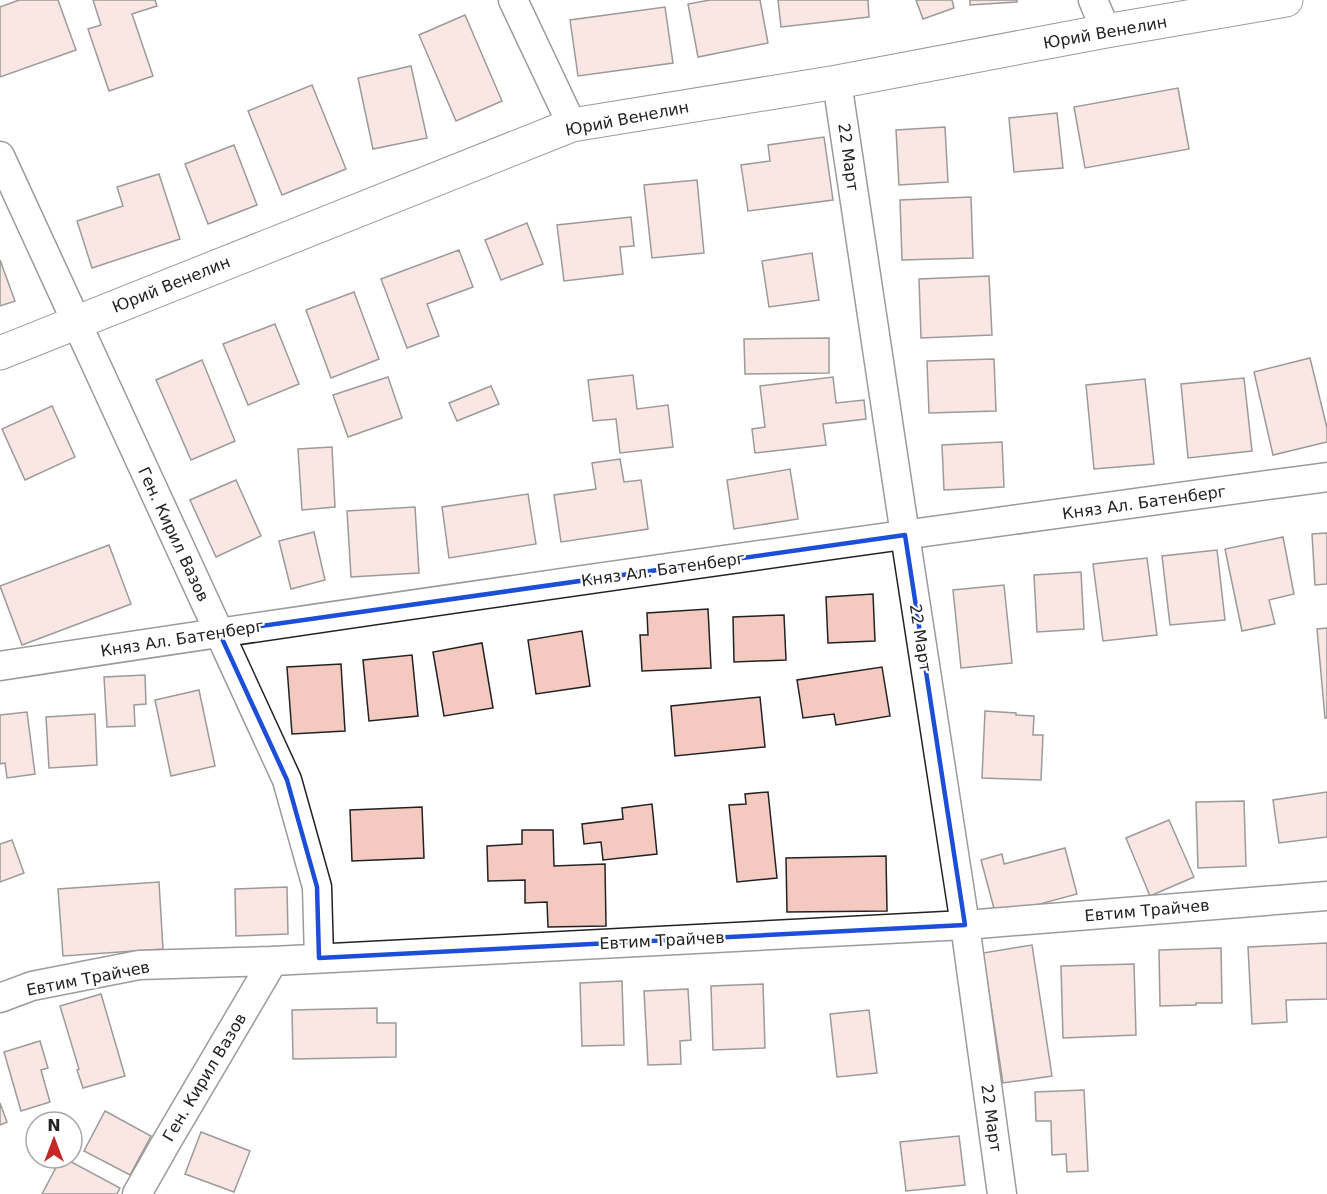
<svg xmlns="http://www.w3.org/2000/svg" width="1327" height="1194" font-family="'DejaVu Sans',sans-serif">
<rect width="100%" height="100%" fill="#fff"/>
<!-- building -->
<g fill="#f3c9c0" stroke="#222" stroke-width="1.5">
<polygon points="19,0 58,0 76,50 0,77 0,7"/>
<polygon points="93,0 155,0 157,6 132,14 153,76 109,91 88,29 101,25"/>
<polygon points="710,0 760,0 768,43 698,57 688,4"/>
<polygon points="778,0 868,0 869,17 781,27"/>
<polygon points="916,0 952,0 954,8 923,19"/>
<polygon points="970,0 1017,0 1017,2 970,5"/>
<polygon points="665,7 673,63 578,76 570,20"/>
<polygon points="465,15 502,101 456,121 419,35"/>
<polygon points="411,66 427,138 373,149 358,78"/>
<polygon points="312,85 346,169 282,195 248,111"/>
<polygon points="1178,88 1189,149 1085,168 1074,107"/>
<polygon points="1057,113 1063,168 1014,172 1009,118"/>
<polygon points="945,127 948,182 899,185 896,130"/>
<polygon points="824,137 833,200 748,211 741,165 770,161 768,145"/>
<polygon points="234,145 257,205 208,224 185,164"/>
<polygon points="159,174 180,239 92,268 77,221 123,206 117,187"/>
<polygon points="697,180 704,253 652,258 644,185"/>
<polygon points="971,197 973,258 902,260 900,200"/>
<polygon points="631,217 634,246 620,247 623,274 564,281 557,225"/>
<polygon points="527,223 543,264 501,280 485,240"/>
<polygon points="459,250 473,287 427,304 439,336 407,348 381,279"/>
<polygon points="812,253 819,300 769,307 762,261"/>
<polygon points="0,260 15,301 0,306"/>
<polygon points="989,276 992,335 921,338 919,279"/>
<polygon points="354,292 379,359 331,378 306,310"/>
<polygon points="275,324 299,384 248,405 223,344"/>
<polygon points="829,338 829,373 745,374 744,339"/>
<polygon points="1310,358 1327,428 1327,442 1273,455 1254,372"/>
<polygon points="994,359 996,411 929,413 927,361"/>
<polygon points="202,360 235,441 191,460 156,380"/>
<polygon points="633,375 637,409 668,405 673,447 620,453 616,419 593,421 588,380"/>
<polygon points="388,377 402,418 348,437 333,395"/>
<polygon points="833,377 836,403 864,400 866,419 823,424 826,445 755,453 752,429 765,427 760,386"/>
<polygon points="1244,378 1252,451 1188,458 1181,384"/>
<polygon points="1145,379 1154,464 1094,469 1086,385"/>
<polygon points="491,386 499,404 457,421 449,403"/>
<polygon points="52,406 75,457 25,480 2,429"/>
<polygon points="1002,442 1004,487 944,490 942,445"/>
<polygon points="332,447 335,507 302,510 298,449"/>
<polygon points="620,459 624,482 641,480 648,529 561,542 554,495 596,489 592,463"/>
<polygon points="790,469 798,519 734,529 727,480"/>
<polygon points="236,480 261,536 216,557 190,500"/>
<polygon points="528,494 536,544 449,558 442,507"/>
<polygon points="415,507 419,573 351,577 347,511"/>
<polygon points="314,532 325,580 291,589 279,541"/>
<polygon points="1327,533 1327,584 1315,585 1312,534"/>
<polygon points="1283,537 1294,594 1269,600 1275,624 1242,631 1225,549"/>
<polygon points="109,545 131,604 22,645 0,586"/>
<polygon points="1217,550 1225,620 1170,625 1162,556"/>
<polygon points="1147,558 1157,635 1103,641 1093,564"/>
<polygon points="1081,572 1084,629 1037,632 1034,575"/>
<polygon points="1004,585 1012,663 961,668 953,590"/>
<polygon points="873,594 875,641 828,643 826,597"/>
<polygon points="708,609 711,668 642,671 640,635 648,635 647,613"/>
<polygon points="784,615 786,660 734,662 733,617"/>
<polygon points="1327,628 1327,718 1325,718 1317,629"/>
<polygon points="582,631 590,686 536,694 528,640"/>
<polygon points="482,643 493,708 444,716 433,652"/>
<polygon points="412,655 418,716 369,721 363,660"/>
<polygon points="341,664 345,731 292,734 287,667"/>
<polygon points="882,667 890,716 836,725 834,714 803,718 797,680"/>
<polygon points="145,675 146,704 134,705 135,726 107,727 104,677"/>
<polygon points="199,690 215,766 171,776 155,700"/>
<polygon points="760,697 765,747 675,756 671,706"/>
<polygon points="985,711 1016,713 1016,715 1034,716 1033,735 1043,735 1041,780 982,778"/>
<polygon points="27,712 35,774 7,778 5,763 0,764 0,715"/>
<polygon points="95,714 97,765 49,768 46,717"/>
<polygon points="768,792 777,878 737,882 729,805 746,804 745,794"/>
<polygon points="1327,792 1327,837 1279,843 1273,800"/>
<polygon points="1244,801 1246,866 1198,868 1196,802"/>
<polygon points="652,804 657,854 603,860 601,842 584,844 582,824 623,819 622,808"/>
<polygon points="422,807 424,858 352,861 350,810"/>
<polygon points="1169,820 1194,877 1150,896 1126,838"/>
<polygon points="522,830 553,830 554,866 605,864 606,926 548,927 547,902 525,903 525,880 488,881 487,846 522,844"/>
<polygon points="12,840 24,873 0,882 0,844"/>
<polygon points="1065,848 1077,894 996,916 981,860 1002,854 1004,864"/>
<polygon points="886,856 887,911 787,912 786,858"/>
<polygon points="159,882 163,949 63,956 58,889"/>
<polygon points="287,887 288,934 236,936 235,889"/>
<polygon points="1327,943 1327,999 1286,1000 1287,1022 1252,1024 1248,947"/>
<polygon points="1032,945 1052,1076 1003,1083 983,953"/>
<polygon points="1221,948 1222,1003 1196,1003 1196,1005 1160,1006 1159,950"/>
<polygon points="1134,964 1136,1035 1063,1038 1061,966"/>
<polygon points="622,981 624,1045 582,1046 580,983"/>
<polygon points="763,984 765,1048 713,1050 711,986"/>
<polygon points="688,989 691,1040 680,1041 681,1064 648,1065 644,991"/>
<polygon points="101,994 125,1076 83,1088 77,1070 79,1069 60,1006"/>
<polygon points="377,1008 377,1023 396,1023 396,1057 293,1059 292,1010"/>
<polygon points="869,1010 877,1073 837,1077 830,1014"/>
<polygon points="40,1041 48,1068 41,1070 50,1102 21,1111 4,1052"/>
<polygon points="1084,1090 1088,1171 1067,1172 1066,1154 1052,1155 1051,1121 1036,1121 1035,1092"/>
<polygon points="0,1103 7,1122 0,1125"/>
<polygon points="105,1111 151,1136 130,1175 84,1151"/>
<polygon points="201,1132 250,1151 234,1192 185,1174"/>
<polygon points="959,1136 965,1185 906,1191 900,1142"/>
<polygon points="61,1158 64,1158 120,1188 117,1194 42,1194"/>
</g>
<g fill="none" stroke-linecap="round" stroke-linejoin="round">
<defs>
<g id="minor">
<polyline points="513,0 572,125"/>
<polyline points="1093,0 1106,31"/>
<polyline points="837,82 905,535 965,925 1002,1194"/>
<polyline points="0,156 287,780 317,887 319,958"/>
<path d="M0,666C442,598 884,537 1327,477"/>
<polyline points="0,998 32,986 139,965 273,961 965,925 1327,896"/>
<polyline points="137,1194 167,1141 273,961"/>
</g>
<polyline id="tertiary" points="0,353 572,125 837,82 1106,31 1286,0"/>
</defs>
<!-- minor casing -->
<use href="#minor" stroke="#222" stroke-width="31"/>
<!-- tertiary casing -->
<use href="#tertiary" stroke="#222" stroke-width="35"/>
<!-- minor -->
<use href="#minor" stroke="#fff" stroke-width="28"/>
<!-- tertiary -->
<use href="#tertiary" stroke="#fff" stroke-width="33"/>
</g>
<!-- marked area -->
<path d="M0 0H1327V1194H0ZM905,535L965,925L319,958L317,887L287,780L219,632Z" fill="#fff" fill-opacity=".55" fill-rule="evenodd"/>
<path fill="none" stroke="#1d4ed8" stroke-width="4.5" stroke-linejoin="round" d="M905,535L965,925L319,958L317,887L287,780L219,632Z"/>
<g text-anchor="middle" stroke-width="4.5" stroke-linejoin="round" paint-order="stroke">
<!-- street labels -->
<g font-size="16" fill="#222" stroke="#fff">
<text transform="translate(1105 32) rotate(-10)" y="6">Юрий Венелин</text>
<text transform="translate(627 118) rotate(-11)" y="6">Юрий Венелин</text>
<text transform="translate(849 157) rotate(82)" y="6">22 Март</text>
<text transform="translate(171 284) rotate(-22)" y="6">Юрий Венелин</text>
<text transform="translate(1144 502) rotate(-8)" y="6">Княз Ал. Батенберг</text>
<text transform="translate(174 534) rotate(65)" y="6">Ген. Кирил Вазов</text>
<text transform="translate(663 569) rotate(-8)" y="6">Княз Ал. Батенберг</text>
<text transform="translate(182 638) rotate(-9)" y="6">Княз Ал. Батенберг</text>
<text transform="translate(921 638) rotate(81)" y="6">22 Март</text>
<text transform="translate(1147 910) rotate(-5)" y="6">Евтим Трайчев</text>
<text transform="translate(662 940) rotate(-3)" y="6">Евтим Трайчев</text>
<text transform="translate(88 978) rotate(-11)" y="6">Евтим Трайчев</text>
<text transform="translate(204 1077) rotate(-59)" y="6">Ген. Кирил Вазов</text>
<text transform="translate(992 1118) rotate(82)" y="6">22 Март</text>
</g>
</g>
<!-- north arrow -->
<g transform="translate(54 1140)"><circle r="28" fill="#ffffff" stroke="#a7a7a7" stroke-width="1.5"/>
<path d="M0-4.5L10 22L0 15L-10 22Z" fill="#c62828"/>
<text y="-9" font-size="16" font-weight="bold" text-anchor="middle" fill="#222222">N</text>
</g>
</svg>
